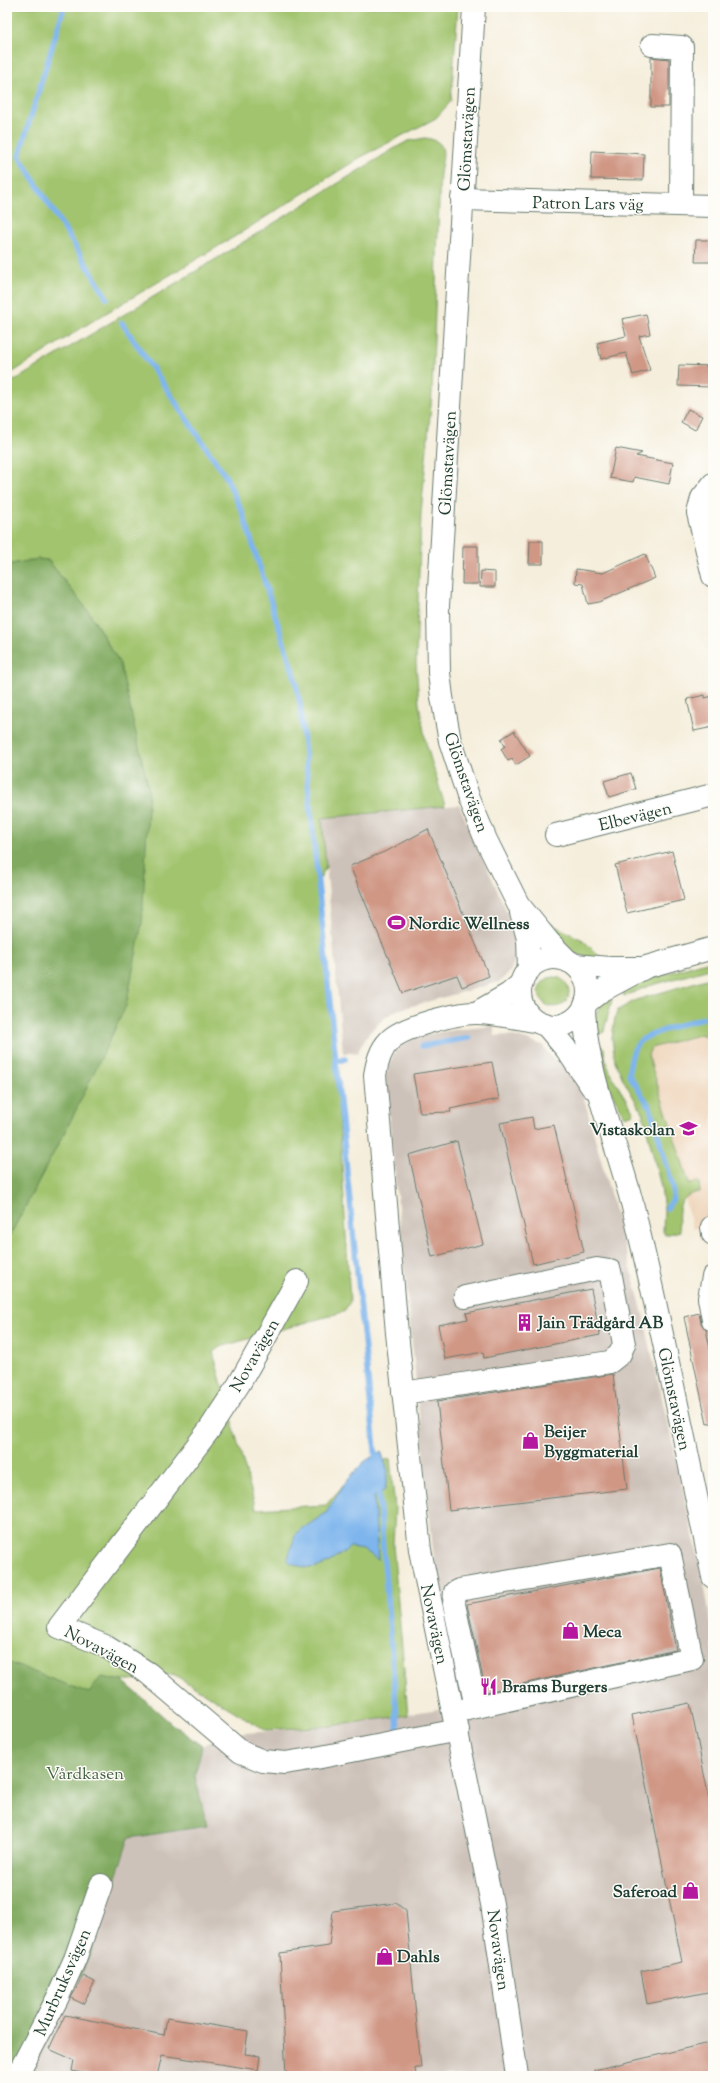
<svg xmlns="http://www.w3.org/2000/svg" width="720" height="2083" font-family="'Sorts Mill Goudy',serif">
<rect width="100%" height="100%" fill="#fdfcf7"/>
<filter id="ink" filterUnits="userSpaceOnUse"><feTurbulence type="fractalNoise" baseFrequency=".025" numOctaves="2"/><feDisplacementMap in="SourceGraphic" scale="8" xChannelSelector="R" yChannelSelector="G"/><feConvolveMatrix kernelMatrix="1 2 1 2 8 2 1 2 1" color-interpolation-filters="sRGB"/></filter>
<filter id="wash" filterUnits="userSpaceOnUse"><feTurbulence type="fractalNoise" baseFrequency=".012" numOctaves="4" result="noise"/><feDisplacementMap in="SourceGraphic" scale="16" xChannelSelector="R" yChannelSelector="G"/><feGaussianBlur stdDeviation="0.9" result="paint"/><feColorMatrix in="noise" values="0 0 0 0 0 0 0 0 0 0 0 0 0 0 0 0 0 1.4 0 .05"/><feComposite in="paint" operator="in"/></filter>
<g filter="url(#wash)">
<rect width="100%" height="100%" fill="#f5eedc"/>
<!-- built -->
<polygon fill="#efd6bc" points="713,1009 713,1224 693,1229 636,1035"/>
<!-- industrial -->
<g fill="#cdc2b9">
<polygon points="459,805 507,912 514,941 515,959 510,972 499,982 397,1010 383,1019 368,1034 357,1053 343,1053 322,818"/>
<polygon points="494,1026 494,1036 509,1035 527,1040 542,1045 554,1060 563,1057 579,1080 641,1306 703,1578 713,1634 713,2076 29,2076 89,1958 129,1838 207,1826 195,1776 202,1746 221,1735 331,1726 464,1705 434,1559 385,1077 393,1055 400,1046 417,1036 455,1030"/>
</g>
<!-- green -->
<g fill="#a2c46e" stroke="#608051">
<polygon points="7,7 458,7 451,101 436,118 361,157 234,237 91,322 7,376"/>
<path d="M425,138C449,141 443,155 440,174L432,394L421,513L416,663L419,704L426,743L445,806L322,818L326,867L318,882L336,1062L350,1303L343,1312L220,1347L213,1352L256,1509L326,1505L359,1467L390,1459L395,1508L393,1545L408,1715L331,1726L265,1730L173,1674L123,1681L101,1677L89,1694L7,1662V1241L74,1114L120,664L89,612L48,560L38,559L7,565V385L216,259L395,148L408,141Z"/>
<polygon points="543,920 583,940 603,960 575,954"/>
<polygon points="713,960 713,968 649,986 624,996 621,990 648,979"/>
<circle cx="554" cy="992" r="15"/>
<path d="M713,977V1034L703,1036L702,1034L651,1048L648,1055L689,1183L699,1182L700,1192C677,1194 677,1213 680,1231L665,1235L663,1231L664,1211L661,1187L643,1114L623,1079L615,1061L612,1038L615,1017L618,1010L636,1000Z"/>
<path d="M612,995C613,1003 605,1022 604,1032L594,1036C594,1014 595,1009 612,995Z"/>
<path d="M600,1045L604,1048C605,1073 623,1091 634,1113L624,1116L604,1077L596,1046Z"/>
</g>
<!-- forest -->
<g fill="#81aa61" stroke="#50744a">
<polygon points="38,559 48,560 89,612 120,664 149,790 142,923 126,1006 74,1114 7,1241 7,565"/>
<polygon points="7,1662 89,1693 101,1677 123,1681 172,1724 202,1746 195,1776 207,1826 129,1838 89,1958 29,2076 7,2076"/>
</g>
<!-- water -->
<path fill="#7eb5ed" stroke="#4e7990" d="M381,1451L388,1471L385,1490L374,1497L378,1560L363,1549L350,1547C327,1565 316,1575 287,1561L296,1533L326,1513L347,1480L364,1462Z"/>
<g fill="none" stroke-linecap="round" stroke-linejoin="round">
<!-- stream -->
<g stroke="#7eb5ed" stroke-width="5.5">
<polyline points="64,7 19,156 107,298"/>
<polyline points="122,323 226,477 243,514 295,678 300,704 376,1460"/>
<polyline points="422,1046 469,1038"/>
<polyline points="336,1062 345,1059"/>
<path d="M667,1208L673,1199V1187L650,1107L629,1075C629,1066 632,1048 640,1041C651,1032 697,1020 713,1015"/>
<polyline points="378,1487 398,1730"/>
</g>
</g>
<g id="blocks">
<!-- building -->
<g fill="#d09785">
<polygon points="651,57 669,59 669,107 651,107"/>
<polygon points="592,151 644,154 643,180 591,179"/>
<polygon points="696,240 713,240 713,262 695,262"/>
<polygon points="646,314 650,334 639,336 650,370 633,375 626,353 601,359 597,343 626,336 622,319"/>
<polygon points="679,365 713,366 713,387 678,386"/>
<polygon points="688,409 702,416 695,430 681,422"/>
<polygon points="616,448 642,453 636,456 673,463 669,484 634,477 633,482 610,478"/>
<polygon points="530,541 543,541 543,564 529,564"/>
<polygon points="463,546 478,546 478,584 462,584"/>
<polygon points="645,554 655,578 599,602 588,604 583,584 575,583 576,569 603,573"/>
<polygon points="481,571 495,572 495,587 480,587"/>
<polygon points="705,695 705,698 713,696 713,727 694,731 687,699"/>
<polygon points="514,731 530,756 516,765 512,759 508,761 501,749 505,746 501,739"/>
<polygon points="631,773 636,789 609,797 604,781"/>
<polygon points="428,829 489,976 462,987 457,975 403,993 350,866 389,850"/>
<polygon points="672,851 684,900 627,913 615,865"/>
<polygon points="492,1062 499,1099 450,1109 451,1112 420,1113 413,1074"/>
<polygon points="532,1117 534,1129 554,1125 584,1252 533,1264 500,1123"/>
<polygon points="457,1141 483,1244 432,1257 409,1155"/>
<polygon points="591,1289 600,1335 484,1358 483,1352 445,1359 438,1325 468,1319 466,1313"/>
<polygon points="699,1313 701,1323 706,1330 713,1362 713,1423 707,1424 684,1317"/>
<polygon points="613,1374 627,1489 449,1510 437,1401"/>
<polygon points="660,1568 676,1650 486,1692 467,1604"/>
<polygon points="690,1703 713,1819 713,1991 647,2004 641,1971 682,1962 632,1715"/>
<polygon points="396,1903 406,1911 421,2068 415,2068 416,2076 286,2076 280,1953 329,1946 333,1911"/>
<polygon points="83,1976 95,1982 83,2004 71,1998"/>
<polygon points="65,2015 164,2035 167,2018 248,2031 245,2054 260,2056 258,2070 162,2055 157,2076 96,2076 72,2071 74,2060 49,2049"/>
<polygon points="713,2042 713,2076 594,2076 594,2070"/>
</g>
</g>
</g>
<g filter="url(#ink)">
<use href="#blocks" fill-opacity="0" stroke="#6a7b6f" stroke-width="1"/>
<g fill="none" stroke-linecap="round" stroke-linejoin="round">
<defs>
<g id="minor">
<polyline points="652,45 682,47 681,205"/>
<polyline points="462,199 713,206"/>
<polyline points="713,484 702,498 698,513 713,576"/>
<polyline points="556,835 713,795"/>
<polyline points="575,965 610,968 641,968"/>
<polyline points="586,1003 601,991 646,967 713,948"/>
<polyline points="476,1013 509,994 522,983"/>
<polyline points="713,1227 712,1227 713,1234"/>
<polyline points="713,1277 709,1298 713,1320"/>
<polyline points="297,1281 239,1384 209,1430 59,1627 105,1646 148,1673 241,1752 263,1761 285,1763 316,1758 458,1730"/>
<polyline points="403,1393 610,1362 620,1354 624,1344 610,1271 597,1269 465,1297"/>
<polyline points="454,1712 692,1659 670,1554 459,1590 455,1592 454,1604 476,1707"/>
<polyline points="17,2076 57,1999 75,1959 101,1885"/>
<path d="M517,2076L492,1904L420,1550L397,1333L375,1075C377,1063 380,1050 389,1041C401,1027 459,1012 478,1013C498,1014 519,1018 539,1022"/>
</g>
<g id="major">
<polyline points="474,7 438,606 439,673 442,697 450,741 469,799 486,840 518,904 549,942 568,961"/>
<polyline points="521,913 528,939 529,970"/>
<circle cx="554" cy="992" r="34"/>
<path d="M584,1008C586,1076 617,1141 633,1207C663,1330 687,1454 713,1577"/>
<polyline points="545,1024 567,1050 592,1087"/>
</g>
</defs>
<!-- minor casing -->
<use href="#minor" stroke="#6a7b6f" stroke-width="24"/>
<!-- major casing -->
<use href="#major" stroke="#6a7b6f" stroke-width="24"/>
<!-- minor -->
<use href="#minor" stroke="#fff" stroke-width="22"/>
<!-- major -->
<use href="#major" stroke="#fff" stroke-width="22"/>
</g>
</g>
<!-- icons -->
<defs>
<symbol id="stadium-bare" viewBox="-9 -9 18 18"><path d="M0-5a6.5 5 0 1 0 0 10a6.5 5 0 1 0 0-10ZM-3.5-1.8h7v3.6h-7Z" fill="#b5179e" stroke="#fdfcf7" stroke-width="2.5" paint-order="stroke"/></symbol>
<symbol id="school-bare" viewBox="-9 -9 18 18"><path d="M0-5L7-2L0 1L-7-2ZM-4 1L0 2.5L4 1V4Q0 6-4 4Z" fill="#b5179e" stroke="#fdfcf7" stroke-width="2.5" paint-order="stroke"/></symbol>
<symbol id="building-bare" viewBox="-9 -9 18 18"><path d="M-4-6H4V6H1V3H-1V6H-4ZM-2.5-4.3h1.7v1.8h-1.7ZM.8-4.3h1.7v1.8H.8ZM-2.5-1h1.7V.8h-1.7ZM.8-1h1.7V.8H.8Z" fill="#b5179e" stroke="#fdfcf7" stroke-width="2.5" paint-order="stroke"/></symbol>
<symbol id="shop-bare" viewBox="-9 -9 18 18"><path d="M-5-2.5h2.3a2.7 3.5 0 0 1 5.4 0H5L5.5 6h-11ZM-1.5-2.5h3a1.5 2.3 0 0 0-3 0Z" fill="#b5179e" stroke="#fdfcf7" stroke-width="2.5" paint-order="stroke"/></symbol>
<symbol id="restaurant-bare" viewBox="-9 -9 18 18"><path d="M-5-6h1v4h1v-4h1v4h1v-4h1v5L-1.5 .5V6h-2V.5L-5-1ZM5-6V6H3V1.5H1.5Q1.5-4 5-6Z" fill="#b5179e" stroke="#fdfcf7" stroke-width="2.5" paint-order="stroke"/></symbol>
</defs>
<g fill-rule="evenodd">
<use href="#stadium-bare" x="384" y="910" width="25" height="25"/>
<use href="#school-bare" x="676" y="1116" width="25" height="25"/>
<use href="#building-bare" x="512" y="1310" width="25" height="25"/>
<use href="#shop-bare" x="518" y="1428" width="25" height="25"/>
<use href="#shop-bare" x="558" y="1618" width="25" height="25"/>
<use href="#restaurant-bare" x="476" y="1674" width="25" height="25"/>
<use href="#shop-bare" x="678" y="1878" width="25" height="25"/>
<use href="#shop-bare" x="372" y="1944" width="25" height="25"/>
</g>
<g text-anchor="middle" stroke-width="3" stroke-linejoin="round" paint-order="stroke">
<!-- street labels -->
<g font-size="17" fill="#1f3d34" stroke="#fdfcf7">
<text transform="translate(466 139) rotate(-87)" y="6">Glömstavägen</text>
<text transform="translate(588 203) rotate(1)" y="6">Patron Lars väg</text>
<text transform="translate(447 463) rotate(-87)" y="6">Glömstavägen</text>
<text transform="translate(467 782) rotate(71)" y="6">Glömstavägen</text>
<text transform="translate(635 816) rotate(-14)" y="6">Elbevägen</text>
<text transform="translate(254 1355) rotate(-60)" y="6">Novavägen</text>
<text transform="translate(675 1399) rotate(78)" y="6">Glömstavägen</text>
<text transform="translate(435 1624) rotate(78)" y="6">Novavägen</text>
<text transform="translate(102 1649) rotate(28)" y="6">Novavägen</text>
<text transform="translate(499 1950) rotate(82)" y="6">Novavägen</text>
<text transform="translate(62 1982) rotate(-66)" y="6">Murbruksvägen</text>
</g>
<!-- poi labels -->
<g font-size="17" font-weight="bold" fill="#1f3d34" stroke="#fdfcf7" text-anchor="start">
<text x="409" y="929">Nordic Wellness</text>
<text x="675" y="1135" text-anchor="end">Vistaskolan</text>
<text x="538" y="1328">Jain Trädgård AB</text>
<text x="544" y="1437">Beijer<tspan x="544" dy="20">Byggmaterial</tspan></text>
<text x="583" y="1637">Meca</text>
<text x="502" y="1692">Brams Burgers</text>
<text x="677" y="1897" text-anchor="end">Saferoad</text>
<text x="397" y="1962">Dahls</text>
</g>
<!-- park labels -->
<g font-size="17" fill="#405f42" stroke="#fdfcf7">
<text x="85" y="1779">Vårdkasen</text>
</g>
</g>
<!-- margin -->
<rect width="720" height="2083" fill="none" stroke="#fdfcf7" stroke-width="24"/>
</svg>
